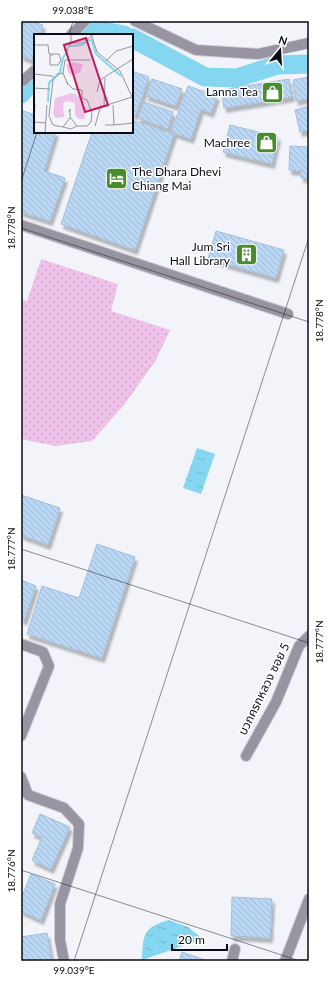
<svg xmlns="http://www.w3.org/2000/svg" width="330" height="982" font-family="Lato,'Noto Sans Thai',sans-serif">
<defs>
<pattern id="green-dots" width="8" height="8" patternUnits="userSpaceOnUse"><rect width="8" height="8" fill="#efc2e9"/><path d="M2 2h.1M6 6h.1" fill="none" stroke="#cca5c7" stroke-width="1.8" stroke-linecap="round"/></pattern>
<pattern id="water-ripples" width="26" height="14" patternUnits="userSpaceOnUse"><rect width="26" height="14" fill="#85d6f1"/><path d="M2 4q2-2 4 0t4 0M15 11q2-2 4 0t4 0" fill="none" stroke="#72b6ce"/></pattern>
<pattern id="building-back-hatch" width="6" height="6" patternUnits="userSpaceOnUse"><rect width="6" height="6" fill="#bad8f6"/><path d="M-1 5l2 2M0 0l6 6M5-1l2 2" fill="none" stroke="#9fb8d2"/></pattern>
<filter id="shadow"><feDropShadow dx="2.5" dy="4.5" stdDeviation="1" flood-color="#0004"/></filter>
</defs>
<rect width="100%" height="100%" fill="#f2f4fa"/>
<!-- green -->
<polygon fill="url(#green-dots)" points="41,259 118,284 111,311 170,330 156,360 124,405 92,441 55,446 21,439 21,299 27,301"/>
<!-- water -->
<g fill="url(#water-ripples)">
<polygon points="197,448 215,454 201,494 183,488"/>
<path d="M169,920L188,927L203,939L142,960C143,935 143,927 169,920Z"/>
</g>
<g fill="none" stroke-linecap="round" stroke-linejoin="round">
<!-- canal -->
<g stroke="#85d6f1" stroke-width="19">
<polyline points="76,35 87,28 124,35"/>
<polyline points="132,38 205,77 237,78 277,65 309,64"/>
<polyline points="21,94 35,78"/>
</g>
</g>
<!-- building -->
<g fill="url(#building-back-hatch)" stroke="#a6bed6" filter="url(#shadow)">
<polygon points="21,21 31,21 43,25 40,35 35,35 35,50 32,60 21,56"/>
<polygon points="132,71 149,77 136,115 132,114"/>
<polygon points="309,77 309,98 296,101 293,80"/>
<polygon points="152,79 182,89 176,106 146,96"/>
<polygon points="289,79 292,97 224,108 221,90"/>
<polygon points="188,86 217,96 211,113 201,109 191,139 171,132"/>
<polygon points="144,102 173,112 168,129 138,118"/>
<polygon points="309,106 309,130 300,132 295,110"/>
<polygon points="21,110 35,115 35,132 56,132 44,171 65,178 50,221 21,212"/>
<polygon points="132,120 174,134 135,250 61,224 92,132 132,132"/>
<polygon points="230,125 278,137 272,164 223,152"/>
<polygon points="290,146 309,147 309,178 301,178 301,171 289,170"/>
<polygon points="216,231 284,250 276,278 208,259"/>
<polygon points="21,495 60,508 48,545 21,535"/>
<polygon points="97,544 135,557 102,658 27,634 42,586 79,598"/>
<polygon points="21,580 36,586 24,621 21,619"/>
<polygon points="40,814 70,827 51,869 32,860 42,837 32,833"/>
<polygon points="31,874 55,884 41,920 21,911 21,899"/>
<polygon points="232,897 272,899 270,938 231,936"/>
<polygon points="47,933 52,961 22,961 21,937"/>
<polygon points="182,952 208,961 179,961"/>
</g>
<g fill="none" stroke-linecap="round" stroke-linejoin="round">
<defs>
<g id="minor">
<polyline points="135,21 196,50 258,54 309,43"/>
<polyline points="71,35 85,21"/>
<polyline points="21,81 23,81 35,70"/>
<polyline points="21,225 288,314"/>
<polyline points="21,644 43,652 49,666 21,736"/>
<polyline points="246,756 276,702 299,646 309,636"/>
<polyline points="21,777 28,795 64,808 79,824 78,848 60,904 60,940 64,961"/>
<polyline points="232,961 235,949"/>
<polyline points="285,961 309,899"/>
</g>
</defs>
<!-- minor casing -->
<use href="#minor" stroke="#cdcfd5" stroke-width="12"/>
<!-- minor -->
<use href="#minor" stroke="#9994a1" stroke-width="10"/>
</g>
<!-- ticks -->
<path fill="none" stroke="#090b15" stroke-width="1" stroke-opacity="0.45" d="M69,35L73,21M21,182L37,132M21,228L309,322M21,549L309,643M21,870L300,961M74,961L309,237"/>
<!-- icons -->
<defs>
<symbol id="shop-square" viewBox="-11 -11 22 22"><rect x="-9" y="-9" width="18" height="18" rx="4" fill="#498c2f" stroke="#fff"/><path d="M-5-2.5h2.3a2.7 3.5 0 0 1 5.4 0H5L5.5 6h-11ZM-1.5-2.5h3a1.5 2.3 0 0 0-3 0Z" fill="#fff"/></symbol>
<symbol id="hotel-square" viewBox="-11 -11 22 22"><rect x="-9" y="-9" width="18" height="18" rx="4" fill="#498c2f" stroke="#fff"/><path d="M-6-4.5h1.5V1H6V5H4.5V3h-9V5H-6ZM-4 0a1.8 1.8 0 1 1 3.6 0ZM.5 0V-2.5h3Q6-2.5 6 0Z" fill="#fff"/></symbol>
<symbol id="building-square" viewBox="-11 -11 22 22"><rect x="-9" y="-9" width="18" height="18" rx="4" fill="#498c2f" stroke="#fff"/><path d="M-4-6H4V6H1V3H-1V6H-4ZM-2.5-4.3h1.7v1.8h-1.7ZM.8-4.3h1.7v1.8H.8ZM-2.5-1h1.7V.8h-1.7ZM.8-1h1.7V.8H.8Z" fill="#fff"/></symbol>
</defs>
<g fill-rule="evenodd">
<use href="#shop-square" x="260" y="80" width="25" height="25"/>
<use href="#shop-square" x="254" y="130" width="25" height="25"/>
<use href="#hotel-square" x="104" y="166" width="25" height="25"/>
<use href="#building-square" x="234" y="242" width="25" height="25"/>
</g>
<g text-anchor="middle" stroke-width="3" stroke-linejoin="round" paint-order="stroke">
<!-- poi labels -->
<g font-size="12" fill="#090b15" stroke="#fff" text-anchor="end">
<text x="258" y="96">Lanna Tea</text>
<text x="250" y="147">Machree</text>
<text x="132" y="176" text-anchor="start">The Dhara Dhevi<tspan x="132" dy="14">Chiang Mai</tspan></text>
<text x="230" y="251">Jum Sri<tspan x="230" dy="14">Hall Library</tspan></text>
</g>
<!-- street labels -->
<g font-size="12" fill="#090b15" stroke="#fff">
<text transform="translate(264 689) rotate(-64)" y="4">บวกครกหลวง ซอย 5</text>
</g>
</g>
<!-- overview -->
<g transform="translate(34 34)">
<rect width="99" height="99" fill="#f2f4fa"/>
<path d="M38,28L49,30L46,39L37,41L34,38L32,30L38,31ZM38,59L47,63L51,85H45L41,81V69L32,67L29,69L30,83L22,84L19,80L21,64Z" fill="#efc2e9"/>
<path fill="none" stroke="#85d6f1" stroke-width="2" d="M57,5L62,20L87,42M36,12L48,11L57,5M14,68L15,49L26,38L29,24L34,16"/>
<path fill="none" stroke="#95979e" stroke-width="1" d="M57,0L63,18L86,37L99,65M37,9H48L60,0M0,11H14L15,20H25L27,26M30,16H33L37,9V0M19,21H16V31H24L27,26M31,26L29,39L34,51L33,48M31,26H56M72,27L82,17L99,12M29,39L25,40L19,46L15,82L19,91L29,93L36,84M0,40L18,42L20,44M71,44L70,72L98,63M34,50L39,55L48,56V64L53,66L58,79L57,88L53,92H43L36,83V75L35,78M0,54L16,55M63,58L66,46L99,25M0,86L1,70M0,88L12,89M71,91H80L79,71M80,91L99,89M61,92L67,71M29,93L37,95L43,92M11,99L13,71"/>
<path fill="#c2185b" fill-opacity="0.15" stroke="#c2185b" stroke-width="2" d="M52,4L74,71L51,78L30,11Z"/>
<rect width="99" height="99" fill="none" stroke="#090b15" stroke-width="2"/>
</g>
<!-- border -->
<rect width="330" height="982" fill="none" stroke="#ffffff" stroke-width="44"/>
<!-- north arrow -->
<g transform="translate(280 50) rotate(18)" stroke="#ffffff" stroke-width="3" paint-order="stroke">
<path d="M0-3L7 15L0 10L-7 15Z" fill="#090b15"/>
<text y="-6" font-size="11" font-weight="bold" text-anchor="middle" fill="#090b15">N</text>
</g>
<!-- scale -->
<path d="M172 944v6h55v-6" fill="none" stroke="#090b15" stroke-width="2"/>
<text x="178" y="944" font-size="12" fill="#090b15" stroke="#ffffff" stroke-width="3" paint-order="stroke">20 m</text>
<rect x="22" y="22" width="286" height="938" fill="none" stroke="#090b15" stroke-width="1.5"/>
<g font-size="10" text-anchor="middle" fill="#090b15">
<text x="73" y="14">99.038°E</text>
<text transform="translate(11 228) rotate(-90)" y="4">18.778°N</text>
<text transform="translate(319 321) rotate(-90)" y="4">18.778°N</text>
<text transform="translate(11 549) rotate(-90)" y="4">18.777°N</text>
<text transform="translate(319 642) rotate(-90)" y="4">18.777°N</text>
<text transform="translate(11 871) rotate(-90)" y="4">18.776°N</text>
<text x="74" y="974">99.039°E</text>
</g>
</svg>
